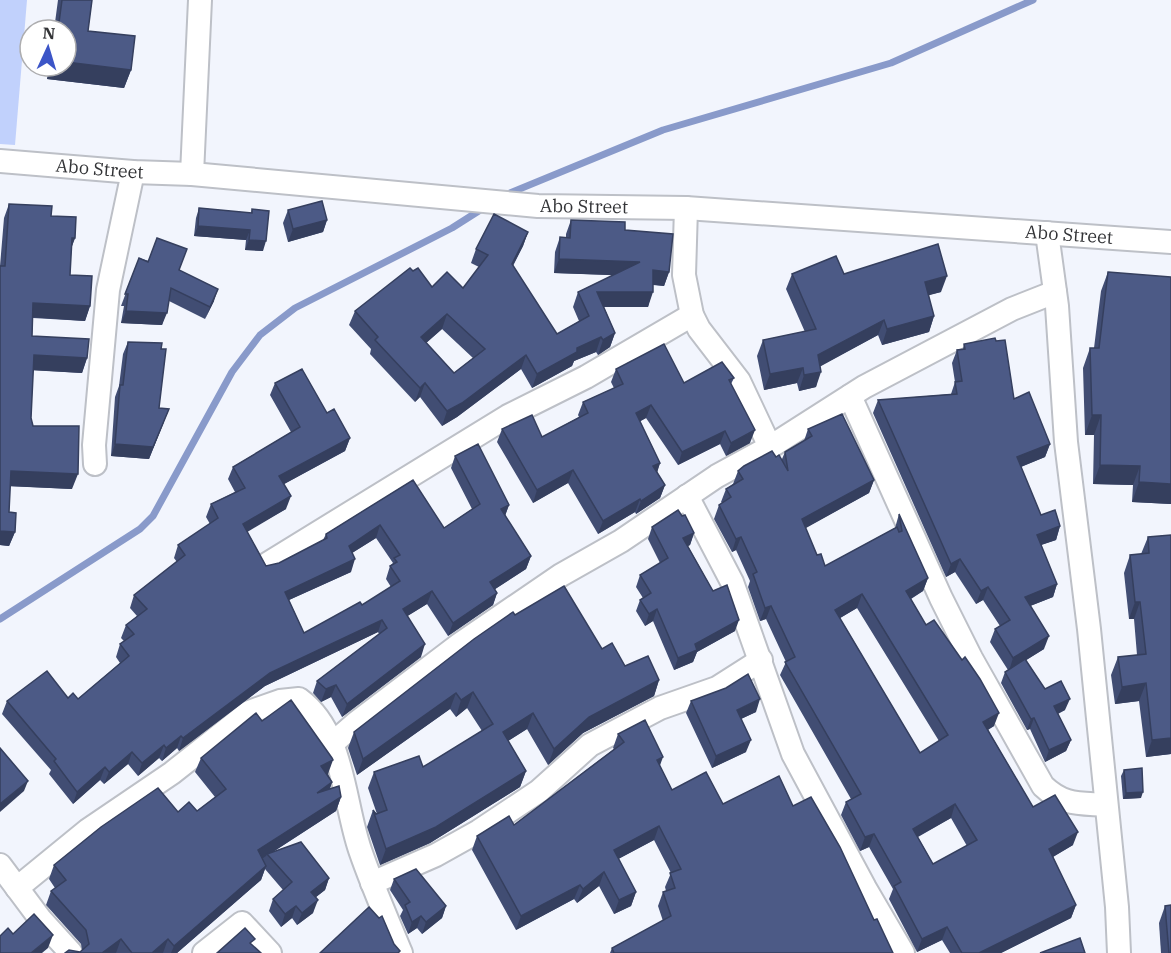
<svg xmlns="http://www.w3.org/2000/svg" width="1171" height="953" font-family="'IBM Plex Serif',serif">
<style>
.green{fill:#c1d1fc}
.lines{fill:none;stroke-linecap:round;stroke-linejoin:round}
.stream{stroke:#899aca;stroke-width:7}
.street-casing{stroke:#bdc0c7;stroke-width:26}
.street{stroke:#fff;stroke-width:22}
.wall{fill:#414d73;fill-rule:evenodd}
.shaded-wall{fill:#353f5e}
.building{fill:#4c5a86;stroke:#353f5e;stroke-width:1.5;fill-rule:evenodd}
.labels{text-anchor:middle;stroke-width:6;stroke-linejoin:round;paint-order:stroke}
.street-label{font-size:18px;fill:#323336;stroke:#fff}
</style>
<rect width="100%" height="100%" fill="#f2f5fd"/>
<path class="green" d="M0 0H27L15 145 0 144Z"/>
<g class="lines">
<g class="stream">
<path d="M505 195 663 130 891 63 1033 0"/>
<path d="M0 619 140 529 153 516 232 372 260 335 295 308 452 228 485 207"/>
</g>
<g class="street-casing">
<g id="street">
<path id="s1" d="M0 161 133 172 192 174 538 206 686 208 1171 242"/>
<path d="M192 174 200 0"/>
<path d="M686 208 684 275 692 315 699 329 739 381 770 447"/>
<path d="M1047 233 1057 306 1066 442 1089 629 1117 907 1119 953"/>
<path d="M850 396 941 598 971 658 1043 786C1064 806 1079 803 1106 805"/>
<path d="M95 464 94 445 108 290 133 172"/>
<path d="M687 496 732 582 793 754 865 888 903 953"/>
<path d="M267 564 508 416 586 377 692 315"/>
<path d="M333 743 356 723 460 644 561 575 621 541 717 476 770 447 864 387 1012 309 1055 292"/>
<path d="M0 865 41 920 71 953"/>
<path d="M372 883 436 855 479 831 539 791 590 745 660 708 717 688 761 660"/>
<path d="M17 888 88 830 172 773 249 712 280 701 299 699C344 732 343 800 360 850 372 885 387 919 401 953"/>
<path d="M204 953 242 923 270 953"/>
</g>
</g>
<use href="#street" class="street"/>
</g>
<g class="wall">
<path d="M58 0H92L88 31 131 70 124 88 47 79 49 66H66V30H54Z"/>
<path d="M9 204 51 216 75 238 71 248 70 275 90 306 85 321 33 318 32 336 87 358 82 373 33 370 31 418 33 426 72 489 10 486 9 512 15 532 9 546 0 545V266L4 218Z"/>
<path d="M199 208 251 213 252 209 263 251 245 250 246 240 194 236 196 218Z"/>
<path d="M288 210 327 220 323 232 288 242 283 223Z"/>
<path d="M571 220 625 230 669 272 664 286 653 285 648 307H604L615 333 610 347 598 355 596 352 574 361 572 366 532 388 521 369 457 417 442 426 420 397 415 402 370 354 371 349 349 325 355 311 413 271 432 287 463 288 479 267 471 263 476 249 528 232 523 246 513 266 557 334 579 321 573 307 578 292 613 275 554 273 555 252 560 237 566 238V234ZM442 329 473 358 454 373 426 343Z"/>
<path d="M139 258 179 270 214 301 205 319 169 301 162 325 121 323 124 306H121Z"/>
<path d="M1108 272 1171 504 1132 502 1133 485 1093 484 1094 435H1085L1083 368 1090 348H1094L1101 291Z"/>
<path d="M792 274H844L941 292 928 295 934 316 929 332 882 345 878 335 820 366 816 387 799 391 797 383 764 390 757 356 763 340 805 332 786 289Z"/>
<path d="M128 342 161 349 159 408 164 422 149 459 111 456 115 397 119 386 123 354Z"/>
<path d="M964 344 1014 399 1050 444 1045 457 1021 467 1041 515 1060 526 1056 540 1041 545 1057 584 1053 597 1030 606 1044 649 1026 660 1045 689 1065 710 1058 714 1071 740 1066 751 1045 762 1030 729 1027 730 1001 683 1005 672 1008 670 990 642 995 629 1000 626 983 600 976 604 955 572 946 577 873 413 878 400 951 394 955 382 952 363 957 350 963 349Z"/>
<path d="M616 369 684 383 734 378 731 384 750 443 726 456 720 444 678 465 646 418 640 421 660 463 657 472 665 485 660 498 636 514 635 512 598 534 568 483 533 503 497 442 502 429 542 437 579 417 578 415 583 402 614 388 611 382Z"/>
<path d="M275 383 327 413 350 438 345 451 284 484 286 509 247 531 266 566 279 563 323 540 326 534 413 480 444 528 472 509 451 468 455 456 509 505 505 516 531 556 526 569 495 589 497 593 493 605 448 636 427 604 407 616 421 657 342 717 331 697 321 702 313 693 317 681 379 634 378 632 265 686 179 751 177 748 162 761 159 758 138 776 128 764 104 784 100 780 73 804 49 774 51 770 2 714 7 701 68 698 78 699 120 663 116 657 120 644 124 641 121 638 126 625 137 616 130 608 134 595 177 562 174 558 178 545 210 524 206 517 211 504 235 492 228 479 233 467 291 432 270 395ZM376 538 393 563 390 566 386 579 391 587 362 605 304 633 289 600 351 572 352 553Z"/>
<path d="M808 429 874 480 869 493 805 528 817 555 825 566 895 528 899 514 928 578 923 591 911 599 926 625 994 726 988 730 1033 807 1073 845 1053 857 1076 905 1071 918 1001 953H950L942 940 917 952 889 899 893 889 869 847 860 851 841 815 846 802 851 799 780 675 786 662 766 619 760 621 748 587 750 581 736 550 732 552 714 519 719 505 722 503 721 502 726 489 733 484 738 471 776 457 782 459 785 452 804 441ZM857 608 939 741 920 753 840 618ZM951 818 967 846 933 864 918 837Z"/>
<path d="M652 527 694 533 690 545 688 546 735 631 697 652 693 662 674 670 653 621 645 626 636 611 640 600 643 598 636 587 640 575 660 563 648 539Z"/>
<path d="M1171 535V754L1146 757 1139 701 1115 704 1111 675 1118 657 1137 655 1134 619H1129L1124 573 1130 555 1141 554 1148 537Z"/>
<path d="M515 615 602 649 625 666 659 680 654 696 583 733 548 765 527 729 508 741 526 771 520 787 430 843 380 865 367 827 373 810 377 814 368 788 374 772 423 767 482 731 467 708 456 717 450 709 357 775 348 748 354 732Z"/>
<path d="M691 701 756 712 741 719 746 752 712 768 686 713Z"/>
<path d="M262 721 328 774 332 782 330 789 341 797 336 811 273 852 329 878 325 890 316 897 313 913 297 925 292 918 281 927 269 911 273 899 283 890 265 869 261 880 177 953H65L80 952 82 950 81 944 46 905 51 891 55 888 49 879 54 865 178 812 197 811 215 797 195 772 201 758Z"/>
<path d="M618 734 660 766 672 790 723 804 793 806 874 920 893 953H610L612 948 663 921 658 906 663 892 666 891 665 887 671 873 654 840 618 859 636 892 631 906 614 914 599 886 577 903 574 899 516 930 472 850 477 836 514 825 614 749 613 748Z"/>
<path d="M1124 770 1141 798 1123 799 1121 776Z"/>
<path d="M394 879 446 906 442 918 422 934 417 928 408 934 400 916 403 910 390 890Z"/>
<path d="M1165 906 1171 953H1161L1159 923Z"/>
</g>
<g class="shaded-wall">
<path d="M66 62 131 70 124 88 47 79 52 66H66Z"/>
<path d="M327 220 323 232 288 242 293 229Z"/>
<path d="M198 226 250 230 246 240 194 236Z"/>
<path d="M528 232 523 246 506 278 512 264Z"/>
<path d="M72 238H75L70 252Z"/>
<path d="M249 240 266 241 263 251 245 250Z"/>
<path d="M559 259 640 262 635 276 554 273Z"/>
<path d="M653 270 669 272 664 286 648 284Z"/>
<path d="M947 276 941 292 919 298 925 282Z"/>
<path d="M218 289 214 301 205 319 210 307Z"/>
<path d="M597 292H653L648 307H592Z"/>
<path d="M33 303 90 306 85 321 28 317Z"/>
<path d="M126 311 167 313 162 325 121 323Z"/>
<path d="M447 314 442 329 416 352 421 337Z"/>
<path d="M934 316 929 332 882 345 887 329Z"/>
<path d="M884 320 878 335 812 371 818 355Z"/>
<path d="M615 333 610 347 598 355 603 340Z"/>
<path d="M601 337 596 352 574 361 572 366 532 388 537 374 577 348Z"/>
<path d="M34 355 87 358 82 373 28 370Z"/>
<path d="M526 355 521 369 457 417 442 426 447 411Z"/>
<path d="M803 368 797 383 764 390 770 374Z"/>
<path d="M821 372 816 387 799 391 804 375Z"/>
<path d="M425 383 420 397 415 402 420 388Z"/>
<path d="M651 405 646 418 632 426 636 413Z"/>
<path d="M169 409 149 459 111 456 115 444Z"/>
<path d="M1092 415H1101L1094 435H1085Z"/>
<path d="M755 430 750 443 726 456 731 443Z"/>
<path d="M725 431 720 444 678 465 682 452Z"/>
<path d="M350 438 345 451 275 489 279 476Z"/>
<path d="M1050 444 1045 457 1013 470 1017 457Z"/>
<path d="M660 463 656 476 653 466Z"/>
<path d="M1100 465 1140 466 1133 485 1093 484Z"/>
<path d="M573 470 568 483 533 503 537 490Z"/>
<path d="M11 471 78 474 72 489 5 486Z"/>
<path d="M874 480 869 493 797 533 802 519Z"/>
<path d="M1139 482 1171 484V504L1132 502Z"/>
<path d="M665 485 660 498 636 514 641 501Z"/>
<path d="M291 496 286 509 239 537 243 524Z"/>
<path d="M640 499 635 512 598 534 603 521Z"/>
<path d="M509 505 504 518 501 509Z"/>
<path d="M380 525 376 538 344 558 349 546Z"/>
<path d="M1060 526 1056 540 1032 548 1037 535Z"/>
<path d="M0 531 15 532 9 546 0 545Z"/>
<path d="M694 533 690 545 679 550 683 538Z"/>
<path d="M741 537 736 550 732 552 736 539Z"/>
<path d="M531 556 526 569 486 595 490 582Z"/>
<path d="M355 559 351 572 280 604 285 592Z"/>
<path d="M960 559 955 572 946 577 951 564Z"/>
<path d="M928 578 923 591 902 604 906 591Z"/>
<path d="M1057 584 1053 597 1020 610 1025 597Z"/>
<path d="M988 587 983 600 976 604 981 591Z"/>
<path d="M432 591 427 604 398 622 403 609Z"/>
<path d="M497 593 493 605 448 636 453 623Z"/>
<path d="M862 594 857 608 830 624 835 610Z"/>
<path d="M1135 602H1140L1134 619H1129Z"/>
<path d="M771 606 766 619 760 621 765 608Z"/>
<path d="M657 609 653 621 645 626 649 614Z"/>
<path d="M382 620 378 632 265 686 179 751 183 738 270 673Z"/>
<path d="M739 620 735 631 697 652 693 662 674 670 678 658 695 644Z"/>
<path d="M1049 636 1044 649 1009 671 1013 658Z"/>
<path d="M425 644 421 657 342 717 347 704Z"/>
<path d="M659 680 654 696 583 733 548 765 554 749 589 717Z"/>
<path d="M1146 683 1139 701 1115 704 1122 687Z"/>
<path d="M336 685 331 697 321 702 326 689Z"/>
<path d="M473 692 467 708 456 717 461 700Z"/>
<path d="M456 693 450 709 357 775 363 759Z"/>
<path d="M760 699 756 712 732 723 737 710Z"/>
<path d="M1070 699 1065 710 1050 717 1054 706Z"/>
<path d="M533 713 527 729 497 748 503 732Z"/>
<path d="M999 713 994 726 978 735 983 722Z"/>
<path d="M1034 718 1030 729 1027 730 1031 719Z"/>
<path d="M181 736 177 748 162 761 166 748Z"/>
<path d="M1171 738V754L1146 757 1152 740Z"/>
<path d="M751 740 746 752 712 768 716 756Z"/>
<path d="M1071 740 1066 751 1045 762 1049 750Z"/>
<path d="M164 745 159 758 138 776 142 763Z"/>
<path d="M132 752 128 764 104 784 109 772Z"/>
<path d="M663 757 658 771 657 760Z"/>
<path d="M333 760 328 774 316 780 321 766Z"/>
<path d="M105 767 100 780 73 804 77 792Z"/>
<path d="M526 771 520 787 430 843 380 865 386 849Z"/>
<path d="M28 781 24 791 0 812V804Z"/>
<path d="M332 782 327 796 317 793Z"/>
<path d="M1143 792 1141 798 1123 799 1126 793Z"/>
<path d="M341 797 336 811 268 855 267 854 266 856 253 865 258 850Z"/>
<path d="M955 804 951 818 908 842 913 829Z"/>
<path d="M659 826 654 840 609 864 614 850Z"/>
<path d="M1078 832 1073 845 1044 862 1049 849Z"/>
<path d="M874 834 869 847 860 851 865 837Z"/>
<path d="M266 866 261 880 177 953H171L174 946Z"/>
<path d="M604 872 599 886 577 903 583 889Z"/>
<path d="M329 878 325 890 307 904 311 892Z"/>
<path d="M580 885 574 899 516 930 521 916Z"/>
<path d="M636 892 631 906 614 914 619 900Z"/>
<path d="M318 900 313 913 297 925 302 913Z"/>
<path d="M1076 905 1071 918 1001 953H979Z"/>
<path d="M296 906 292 918 281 927 285 914Z"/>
<path d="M446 906 442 918 422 934 426 922Z"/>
<path d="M421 916 417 928 408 934 412 922Z"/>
<path d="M947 927 942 940 917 952 922 939Z"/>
<path d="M53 935 48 948 42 953H31Z"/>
<path d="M121 939 116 953H102Z"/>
<path d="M168 939 163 953H152Z"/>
</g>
<g class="building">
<path d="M62 0H92L88 31 135 36 131 70 66 62V30H58Z"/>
<path d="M322 201 327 220 293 229 288 210Z"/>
<path d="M9 204 52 206 51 216 76 217 75 238H72L70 275 92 276 90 306 33 303 32 336 89 339 87 358 34 355 31 418 33 426H79L78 474 11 471 9 512 16 513 15 532 0 531V266H5Z"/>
<path d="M199 208 252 213V209L269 211 266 241 249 240 250 230 198 226Z"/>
<path d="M494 214 528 232 512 264 557 334 589 316 578 292 640 262 559 259 560 237 570 238 571 220 625 222V230L673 234 669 272 653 270V292H597L615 333 603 340 601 337 577 348V352L537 374 526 355 462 403 447 411 425 383 420 388 375 340 378 337 355 311 410 268 413 271 418 268 432 287 447 272 463 288 488 255 476 249ZM447 314 485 349 454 373 421 337Z"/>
<path d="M157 238 187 249 179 270 218 289 210 307 171 288 167 313 126 311 128 294H125L139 258 148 262Z"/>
<path d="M938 244 947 276 925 282 934 316 887 329 884 320 818 355 821 372 804 375 803 368 770 374 763 340 816 329 792 274 836 256 844 274Z"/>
<path d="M1108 272 1171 277V484L1139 482 1140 466 1100 465 1101 415H1092L1090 348H1099Z"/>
<path d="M995 338 996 341 1005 340 1014 399 1029 392 1050 444 1017 457 1041 515 1055 510 1060 526 1037 535 1057 584 1025 597 1049 636 1013 658 995 629 1010 620 988 587 981 591 960 559 951 564 878 400 957 394 955 382 962 381 957 350 965 349 964 344Z"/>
<path d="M128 342 162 343 161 349H166L159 408 169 409 153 447 115 444 120 385H123Z"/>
<path d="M664 344 684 383 722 362 734 378 729 380 755 430 731 443 725 431 682 452 651 405 636 413 660 463 653 466 665 485 641 501 640 499 603 521 573 470 537 490 502 429 532 415 542 437 588 413 583 402 623 384 616 369Z"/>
<path d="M302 369 327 413 334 409 350 438 279 476 291 496 243 524 266 566 279 563 327 538 326 534 413 480 444 528 480 504 455 456 478 444 509 505 501 509 531 556 490 582 497 593 453 623 432 591 403 609 425 644 347 704 336 685 326 689 317 681 387 628 382 620 270 673 183 738 181 736 166 748 164 745 142 763 132 752 109 772 105 767 77 792 54 761 56 759 7 701 47 671 68 698 73 693 78 699 129 656 120 644 134 634 126 625 147 609 134 595 185 555 178 545 218 518 211 504 245 488 233 467 300 427 275 383ZM380 525 400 555 394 558 397 562 390 566 400 581 362 605 360 602 304 633 285 592 355 559 349 546Z"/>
<path d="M842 414 874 480 802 519 817 555 821 554 825 566 897 527 899 532 902 531 899 514 928 578 906 591 926 625 934 620 962 660 965 657 980 679 999 713 983 722 1033 807 1055 795 1078 832 1049 849 1076 905 979 953H962L947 927 922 939 894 886 901 882 874 834 865 837 846 802 861 794 785 662 795 657 771 606 765 608 753 574 757 572 741 537 736 539 719 505 731 497 726 489 743 479 738 471 744 466 772 451 776 457 779 455 788 471 785 452 812 436 808 429ZM862 594 948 735 920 753 835 610ZM955 804 977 840 933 864 913 829Z"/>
<path d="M678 510 682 516 685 515 694 533 683 538 713 591 727 585 739 620 695 644 697 650 678 658 657 609 649 614 640 600 651 593 640 575 668 558 652 527Z"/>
<path d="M1171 535V738L1152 740 1146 683 1122 687 1118 657 1146 654 1140 602H1135L1130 555 1149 553 1148 537Z"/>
<path d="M564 586 602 649 612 643 625 666 648 656 659 680 589 717 554 749 533 713 503 732 526 771 436 827 386 849 373 810 376 814 387 810 374 772 419 756 423 767 493 724 473 692 461 700 456 693 363 759 354 732 474 639 513 612 515 615Z"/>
<path d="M1025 659 1045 689 1061 681 1070 699 1054 706 1071 740 1049 750 1034 718 1031 719 1005 672Z"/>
<path d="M748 674 760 699 737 710 751 740 716 756 691 701 726 688Z"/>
<path d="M291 700 332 758 333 760 321 766 332 782 317 793 339 786 341 797 258 850 266 866 174 946 168 939 152 953H132L121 939 102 953H65L69 950 80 952 89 944 86 930 51 891 66 880 54 865 101 827 158 788 178 812 189 802 197 811 226 789 201 758 256 713 262 721Z"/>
<path d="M645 720 663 757 657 760 672 790 706 772 723 804 779 776 793 806 811 797 840 847 874 920 877 919 893 953H614L612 948 671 916 663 892 675 888 670 873 681 869 659 826 614 850 636 892 619 900 604 872 583 889 580 885 521 916 477 836 509 816 514 825 624 742 618 734Z"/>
<path d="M0 748 28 781 0 804Z"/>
<path d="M1142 768 1143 792 1126 793 1124 770Z"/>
<path d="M301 842 329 878 311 892 318 900 302 913 296 906 285 914 273 899 292 882 267 854Z"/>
<path d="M416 869 446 906 426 922 421 916 412 922 405 905 410 902 394 879Z"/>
<path d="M1171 905V953H1169L1165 906Z"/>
<path d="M369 907 379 918 382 916 394 944 400 951 398 953H320Z"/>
<path d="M34 914 53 935 31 953H0V936L8 928 13 934Z"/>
<path d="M245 928 255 939 250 943 261 953H217Z"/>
<path d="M1080 938 1085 953H1040Z"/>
</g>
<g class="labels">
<g class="street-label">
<text dy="6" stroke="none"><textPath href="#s1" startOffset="100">Abo Street</textPath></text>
<text dy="6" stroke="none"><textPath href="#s1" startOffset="586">Abo Street</textPath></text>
<text dy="6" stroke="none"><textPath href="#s1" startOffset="1072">Abo Street</textPath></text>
</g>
</g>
<g transform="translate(48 48) rotate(4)"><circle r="28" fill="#ffffff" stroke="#adadaf" stroke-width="1.5"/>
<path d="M0-4.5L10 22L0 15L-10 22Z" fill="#3c55c7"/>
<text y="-9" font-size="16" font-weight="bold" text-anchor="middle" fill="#323336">N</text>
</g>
</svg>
